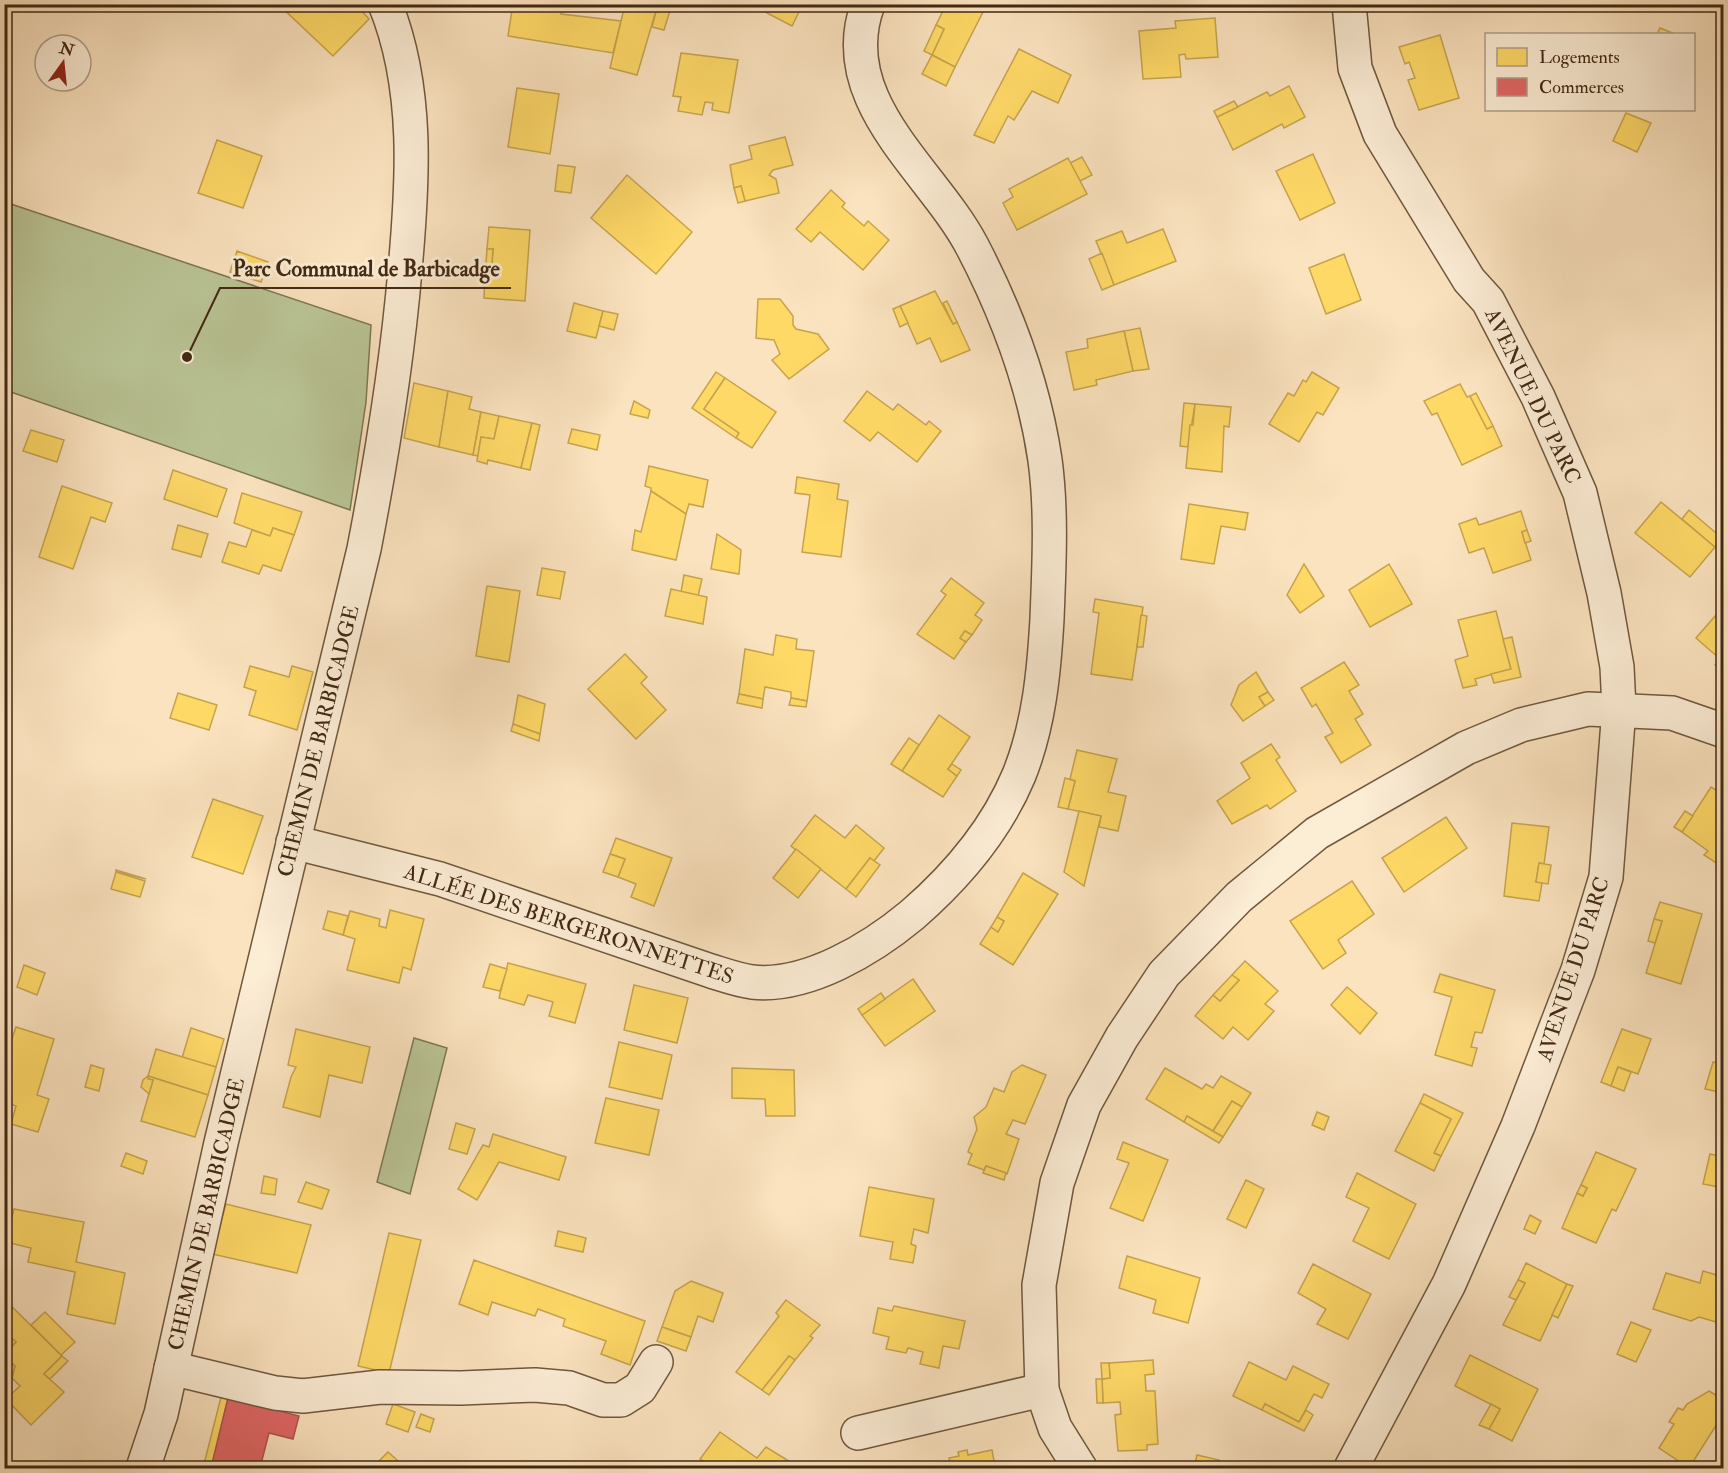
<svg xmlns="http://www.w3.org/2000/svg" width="1728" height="1473" font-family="'IM FELL Double Pica',serif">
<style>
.green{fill:#bac596;stroke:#7e7754;stroke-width:1.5}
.homes{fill:#ffd966;stroke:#c6a44d;stroke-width:1.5}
.shops{fill:#e06666;stroke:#b0544d;stroke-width:1.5}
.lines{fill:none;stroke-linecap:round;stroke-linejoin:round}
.minor-casing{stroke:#70583d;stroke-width:36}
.minor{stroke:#fcedd5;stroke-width:33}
.labels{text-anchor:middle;stroke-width:6;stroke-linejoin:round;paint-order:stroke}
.street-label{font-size:21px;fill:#412912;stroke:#fcedd5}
.leader{fill:none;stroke:#412912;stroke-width:2}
.callout-dot{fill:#412912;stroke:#fcedd5;stroke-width:2}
.callout-label{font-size:22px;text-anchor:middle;font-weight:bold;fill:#412912;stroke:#fcedd5;stroke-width:6;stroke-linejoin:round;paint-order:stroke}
</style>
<rect width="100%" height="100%" fill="#fbe3bf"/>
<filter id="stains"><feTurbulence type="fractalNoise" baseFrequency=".00333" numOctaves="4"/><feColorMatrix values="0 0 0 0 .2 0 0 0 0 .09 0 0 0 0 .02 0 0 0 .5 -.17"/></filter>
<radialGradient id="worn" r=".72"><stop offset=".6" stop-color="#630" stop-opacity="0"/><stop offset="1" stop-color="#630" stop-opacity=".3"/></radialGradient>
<g class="green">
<path d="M5 202 371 325 366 402 350 510 5 390Z"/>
<path d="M414 1038 447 1048 410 1194 377 1182Z"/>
</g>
<g class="homes">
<path d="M278 4H355L369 19 333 56Z"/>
<path d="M513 4H562L561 14 621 21 613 53 508 36Z"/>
<path d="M625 4H658L637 75 610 68Z"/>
<path d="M658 4H672L664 30 652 27Z"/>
<path d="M751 4H766L768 6 765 12Z"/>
<path d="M766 4H803L792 26 765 12 768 6Z"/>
<path d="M954 4H978L985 8 955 67 932 55 944 29 936 25 946 5 952 7Z"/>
<path d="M1215 18 1218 57 1186 59 1185 54 1179 55 1181 77 1143 79 1139 31 1176 28 1175 21Z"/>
<path d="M936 25 944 29 932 55 924 51Z"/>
<path d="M1660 28 1675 34H1657Z"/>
<path d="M1440 35 1459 98 1419 110 1408 80 1415 78 1409 62 1405 64 1399 47Z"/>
<path d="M1019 49 1071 75 1058 103 1032 91 1014 120 1008 116 994 143 974 135Z"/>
<path d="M681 53 738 60 729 113 712 110 713 103 705 102 702 115 678 111 681 97 673 96Z"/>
<path d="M932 55 955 67 946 86 922 74Z"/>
<path d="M1289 86 1305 117 1284 128 1282 124 1233 150 1217 117 1267 92 1270 96Z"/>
<path d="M517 88 559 94 550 154 508 147Z"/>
<path d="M1234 101 1238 107 1217 117 1214 111Z"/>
<path d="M1626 113 1651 123 1637 152 1613 141Z"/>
<path d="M785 137 793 165 773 170 769 175 776 179 779 193 745 201 741 186 734 188 730 165 752 159 749 146Z"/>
<path d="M217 140 262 156 243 208 198 193Z"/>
<path d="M1313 154 1335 203 1300 220 1276 171Z"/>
<path d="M1082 157 1092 175 1080 181 1070 163Z"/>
<path d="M1068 158 1087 194 1017 230 1003 203 1013 197 1009 189Z"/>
<path d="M558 165 575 167 571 193 555 191Z"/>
<path d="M627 175 692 232 656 274 591 218Z"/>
<path d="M741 186 745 201 738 203 734 188Z"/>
<path d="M831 190 845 203 842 207 864 226 868 221 889 240 863 270 820 232 811 242 796 229Z"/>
<path d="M489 227 530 230 525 301 484 298 485 276 491 277 493 249H487Z"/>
<path d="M1163 229 1176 261 1114 285 1096 241 1122 231 1127 243Z"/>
<path d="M487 249H493L491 277 485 276Z"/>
<path d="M237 251 268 262 261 282 230 272Z"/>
<path d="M1102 253 1114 285 1102 290 1089 259Z"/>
<path d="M1344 254 1361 300 1326 314 1309 268Z"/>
<path d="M935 291 953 324 957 322 970 350 941 362 930 338 917 344 900 306Z"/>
<path d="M758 299H780L793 316V325L796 329 818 334 829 349 789 379 772 360 780 354 774 340 756 338Z"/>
<path d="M947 301 957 322 953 324 943 303Z"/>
<path d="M574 303 603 311 596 338 567 331Z"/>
<path d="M900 306 908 323 900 327 893 309Z"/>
<path d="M603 311 618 314 614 330 599 326Z"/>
<path d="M1140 328 1149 369 1133 371 1124 331Z"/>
<path d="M1124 331 1133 371 1096 380 1097 385 1074 390 1066 352 1088 348 1087 339Z"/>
<path d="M716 372 725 378 704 409 739 433 736 438 692 408Z"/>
<path d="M1312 372 1339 388 1323 415 1317 412 1299 442 1269 424 1288 393 1294 396 1303 380 1306 382Z"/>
<path d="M725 378 776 412 752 448 736 438 739 433 704 409Z"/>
<path d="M414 383 448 391 439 447 404 438Z"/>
<path d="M1460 384 1467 397 1470 396 1487 429 1493 426 1502 446 1462 465 1437 413 1432 415 1424 401Z"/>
<path d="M448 391 472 397 469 409 481 412 473 455 439 447Z"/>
<path d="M867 391 893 410 898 404 926 425 929 421 941 431 917 462 878 432 870 441 844 421Z"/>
<path d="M1476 393 1493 426 1487 429 1470 396Z"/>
<path d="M634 401 650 410 648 418 630 414Z"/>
<path d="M1184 403 1195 404 1188 447 1180 446Z"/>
<path d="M1195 404 1231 407 1229 427 1224 426 1222 472 1186 468 1190 425H1193Z"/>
<path d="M481 412 499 416 494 439 481 437 478 456 473 455Z"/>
<path d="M499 416 532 423 521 468 488 460 487 464 477 461 481 437 494 439Z"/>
<path d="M532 423 540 425 530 470 521 468Z"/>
<path d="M572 429 600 435 597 450 568 443Z"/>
<path d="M31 430 64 440 57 462 23 451Z"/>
<path d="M4 446 11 448 7 461 4 460Z"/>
<path d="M649 466 708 480 703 507 689 504 686 514 651 491V488L645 486Z"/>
<path d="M173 470 227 489 217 517 164 499Z"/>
<path d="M797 477 839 484 837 499 848 501 841 557 802 552 810 495 795 493Z"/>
<path d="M62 486 112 503 105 522 91 517 73 569 39 557Z"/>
<path d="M651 491 686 514 676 560 632 550 635 530 641 532Z"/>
<path d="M242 493 302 512 294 535 273 528 270 536 234 523Z"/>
<path d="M1661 502 1715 547 1690 577 1635 533Z"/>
<path d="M1189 504 1248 513 1245 530 1221 526 1214 564 1181 559Z"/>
<path d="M1689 510 1722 538 1715 547 1682 519Z"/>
<path d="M1521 511 1527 530 1522 532 1531 560 1493 573 1484 548 1469 553 1459 524 1476 518 1479 525Z"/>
<path d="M178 525 208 534 201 557 172 549Z"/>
<path d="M273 528 294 535 281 571 263 565 259 574 222 562 229 542 246 547 252 530 270 536Z"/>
<path d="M1527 530 1531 541 1525 543 1522 532Z"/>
<path d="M717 534 741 550 739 574 711 569Z"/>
<path d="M1304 564 1324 596 1300 613 1287 595Z"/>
<path d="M1389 564 1412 604 1370 627 1349 590Z"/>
<path d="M542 568 565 572 560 599 537 595Z"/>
<path d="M684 575 702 579 698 596 681 592Z"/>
<path d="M951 578 984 603 975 615 982 620 972 635 965 631 960 638 966 642 954 659 917 634 946 595 941 591Z"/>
<path d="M487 586 520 591 509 662 476 656Z"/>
<path d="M671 589 707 597 703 624 665 616Z"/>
<path d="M1095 599 1143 607 1132 680 1091 674 1099 613 1093 612Z"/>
<path d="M1496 611 1511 669 1475 679 1477 685 1463 688 1455 660 1468 656 1458 620Z"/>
<path d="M1141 615 1147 616 1143 647H1137Z"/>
<path d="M1716 615 1724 621V672L1715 665 1720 659 1696 638Z"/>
<path d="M965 631 972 635 966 642 960 638Z"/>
<path d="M776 635 797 639 796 649 814 651 807 701 791 698V692L765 687 763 699 739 694 745 649 773 655Z"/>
<path d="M1512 637 1521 677 1494 683 1491 674 1511 669 1503 639Z"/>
<path d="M625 654 647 677 641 683 666 710 636 739 588 689Z"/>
<path d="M1344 662 1359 685 1349 691 1363 714 1355 719 1371 745 1341 763 1325 737 1333 733 1316 704 1312 707 1301 688Z"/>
<path d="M250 666 289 677 292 666 313 672 297 730 249 715 256 691 244 687Z"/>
<path d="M1256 672 1268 692 1259 697 1265 706 1243 721 1231 705 1239 685Z"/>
<path d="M1268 692 1274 700 1265 706 1259 697Z"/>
<path d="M178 693 217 705 209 730 170 718Z"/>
<path d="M739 694 763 699 762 708 737 703Z"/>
<path d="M518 695 545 704 540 734 513 724Z"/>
<path d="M791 698 807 701 806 707 789 705Z"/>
<path d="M939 715 970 737 948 769 957 776 943 797 902 771Z"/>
<path d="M513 724 540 734 539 741 511 731Z"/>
<path d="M909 738 919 745 902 771 891 764Z"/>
<path d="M1271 744 1280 757 1276 760 1296 791 1270 809 1267 805 1232 824 1217 801 1250 778 1241 763Z"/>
<path d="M1077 750 1117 759 1108 792 1126 796 1118 831 1099 827 1101 816 1068 809 1075 781 1070 779Z"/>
<path d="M952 764 961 770 957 776 948 769Z"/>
<path d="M1065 778 1075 781 1068 809 1058 807Z"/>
<path d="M1711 787 1724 795V868L1704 855 1708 851 1682 832Z"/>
<path d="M213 799 263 816 243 874 192 857Z"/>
<path d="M1079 811 1101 816 1084 886 1064 872Z"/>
<path d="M1685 811 1693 816 1682 832 1674 827Z"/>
<path d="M815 815 845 838 856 825 884 848 874 861 870 858 846 889 791 846Z"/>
<path d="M1446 817 1467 848 1404 892 1382 858Z"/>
<path d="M1512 823 1549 827 1544 864 1539 863 1536 882 1542 883 1539 901 1504 896Z"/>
<path d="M616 838 672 858 654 906 631 897 636 884 618 877 625 859 610 854Z"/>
<path d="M796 849 821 869 798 898 773 878Z"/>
<path d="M610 854 625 859 618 877 603 872Z"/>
<path d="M870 858 880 865 856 897 846 889Z"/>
<path d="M1539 863 1551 865 1548 884 1536 882Z"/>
<path d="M116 870 146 879 116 872Z"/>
<path d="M116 872 145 881 140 897 111 889Z"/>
<path d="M1023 873 1058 894 1013 965 980 944 991 927 998 932 1004 921 997 917Z"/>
<path d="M1352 881 1374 914 1338 940 1346 953 1323 969 1290 921Z"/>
<path d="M1660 902 1702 914 1681 984 1646 973 1662 921 1654 919Z"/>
<path d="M390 910 424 919 411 970 403 967 399 983 347 970 355 939 343 935 350 911 380 919 379 926 386 928Z"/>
<path d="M328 911 348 916 343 935 323 929Z"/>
<path d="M997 917 1004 921 998 932 991 927Z"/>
<path d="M1654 919 1662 921 1655 943 1648 941Z"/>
<path d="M1245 961 1278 991 1265 1004 1274 1011 1248 1040 1233 1027 1223 1039 1195 1016 1213 995 1220 1001 1239 980 1232 975Z"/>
<path d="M508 963 586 984 575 1023 549 1016 553 1002 528 995 524 1005 499 998Z"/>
<path d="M490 964 507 969 500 991 483 987Z"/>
<path d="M24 965 45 973 37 995 17 987Z"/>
<path d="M1440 974 1495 990 1482 1033 1475 1032 1471 1047 1477 1048 1472 1066 1435 1055 1452 997 1434 992Z"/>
<path d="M1232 975 1239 980 1220 1001 1213 995Z"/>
<path d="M913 979 935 1011 885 1046 862 1015Z"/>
<path d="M634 985 688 998 677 1043 624 1030Z"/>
<path d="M1347 987 1377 1013 1360 1034 1331 1005Z"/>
<path d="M881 993 885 999 862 1015 858 1009Z"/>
<path d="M16 1027 54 1039 37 1095 49 1099 38 1132 11 1124 16 1106 4 1102V1062Z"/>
<path d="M191 1028 224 1039 216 1067 182 1058Z"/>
<path d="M296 1029 370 1047 362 1083 329 1075 320 1117 283 1107 291 1077 296 1067 288 1065Z"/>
<path d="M1622 1029 1651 1039 1638 1074 1618 1067 1611 1086 1601 1082Z"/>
<path d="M619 1042 672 1055 662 1099 609 1087Z"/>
<path d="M156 1049 216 1067 208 1095 148 1076Z"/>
<path d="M1713 1062 1724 1064V1093L1705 1089Z"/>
<path d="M91 1065 104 1069 99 1091 85 1087Z"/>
<path d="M1022 1065 1046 1075 1025 1124 1013 1120 1006 1134 1019 1139 1007 1174 986 1166 984 1170 968 1164 972 1154 968 1152 977 1129 974 1117 986 1107 994 1088 1004 1092 1012 1072Z"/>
<path d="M1618 1067 1631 1072 1624 1091 1611 1086Z"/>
<path d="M732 1068 794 1070 795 1116H766L765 1099 732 1098Z"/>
<path d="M1165 1068 1202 1089 1206 1084 1213 1088 1221 1076 1251 1093 1242 1107 1232 1101 1213 1131 1187 1116 1184 1122 1146 1099Z"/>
<path d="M148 1076 208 1095 195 1137 141 1121 153 1080 148 1079Z"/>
<path d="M148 1076V1079L153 1080 149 1094 141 1087 143 1080Z"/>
<path d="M1424 1094 1463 1113 1441 1156 1434 1153 1451 1119 1420 1103Z"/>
<path d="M606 1098 659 1110 649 1155 595 1143Z"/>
<path d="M1232 1101 1242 1107 1223 1137 1213 1131Z"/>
<path d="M1420 1103 1451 1119 1434 1153 1441 1156 1434 1171 1395 1151Z"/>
<path d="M1317 1112 1329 1117 1324 1130 1312 1125Z"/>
<path d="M1187 1116 1223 1137 1219 1143 1184 1122Z"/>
<path d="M456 1123 475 1129 467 1154 449 1149Z"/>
<path d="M493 1134 566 1157 559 1180 499 1162 477 1200 458 1189 483 1145 489 1147Z"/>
<path d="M1123 1142 1168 1160 1143 1221 1110 1208 1129 1163 1117 1159Z"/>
<path d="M1596 1152 1636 1169 1616 1211 1612 1209 1596 1243 1562 1228 1577 1193 1583 1196 1587 1188 1581 1185Z"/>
<path d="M126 1153 147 1161 143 1174 121 1166Z"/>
<path d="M1710 1154 1724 1157V1188L1703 1184Z"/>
<path d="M986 1166 1006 1173 1004 1180 983 1173Z"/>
<path d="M1357 1173 1416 1204 1389 1259 1353 1241 1369 1208 1346 1197Z"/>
<path d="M264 1176 277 1179 275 1195 261 1193Z"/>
<path d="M1246 1180 1264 1189 1246 1228 1227 1219Z"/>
<path d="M306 1182 329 1190 322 1209 298 1202Z"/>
<path d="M1581 1185 1587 1188 1583 1196 1577 1193Z"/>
<path d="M869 1187 934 1199 928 1233 914 1229 911 1244 916 1246 913 1263 890 1259 893 1242 860 1236Z"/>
<path d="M226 1204 311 1225 297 1273 212 1254Z"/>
<path d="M14 1209 84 1222 76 1262 125 1273 115 1324 67 1314 75 1272 28 1262 31 1248 6 1242Z"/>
<path d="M1530 1215 1541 1221 1535 1234 1524 1229Z"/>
<path d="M558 1231 586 1238 583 1252 555 1246Z"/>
<path d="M389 1233 421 1240 389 1373 358 1366Z"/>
<path d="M1127 1256 1200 1278 1188 1323 1153 1313 1156 1300 1119 1288Z"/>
<path d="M474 1260 645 1321 630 1365 601 1354 606 1341 563 1326 565 1319 538 1309 535 1316 492 1302 488 1315 459 1304Z"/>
<path d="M1526 1263 1567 1284 1540 1341 1503 1325 1525 1283 1518 1280Z"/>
<path d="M1313 1264 1371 1294 1348 1339 1317 1324 1326 1309 1298 1293Z"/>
<path d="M1703 1271 1724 1277 1723 1324 1699 1317 1691 1321 1653 1309 1666 1273 1700 1283Z"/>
<path d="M1518 1280 1525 1283 1516 1300 1509 1297Z"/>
<path d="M691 1281 723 1293 713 1322 698 1316 691 1337 662 1327 675 1291Z"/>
<path d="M1567 1284 1573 1286 1558 1318 1552 1315Z"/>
<path d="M4 1299 62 1356 44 1374 64 1392 31 1425 6 1399 20 1386 12 1378 15 1366 4 1356 16 1342 4 1331Z"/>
<path d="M786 1300 820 1325 810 1336 813 1338 795 1360 789 1356 762 1390 736 1372 779 1316 776 1313Z"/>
<path d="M894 1306 965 1321 959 1349 943 1346 939 1368 920 1364 923 1352 908 1348 906 1353 886 1349 889 1337 873 1333 878 1308 892 1311Z"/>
<path d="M45 1312 75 1342 61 1355 31 1325Z"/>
<path d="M1631 1322 1651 1330 1636 1362 1617 1354Z"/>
<path d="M662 1327 691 1337 686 1351 657 1341Z"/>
<path d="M4 1331 16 1342 10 1347 4 1341Z"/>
<path d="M1470 1355 1538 1389 1512 1441 1489 1429 1500 1409 1455 1386Z"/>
<path d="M4 1356 15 1366 12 1378 4 1371Z"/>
<path d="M62 1356 68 1361 50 1379 44 1374Z"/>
<path d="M789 1356 795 1360 769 1395 762 1390Z"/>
<path d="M1153 1360 1154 1374 1145 1375 1146 1391H1155L1158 1444 1147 1445V1450L1118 1451 1115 1415 1121 1414 1120 1402 1103 1403 1102 1379 1110 1378 1109 1363Z"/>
<path d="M1249 1362 1286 1380 1293 1366 1329 1384 1322 1398 1314 1394 1299 1422 1265 1404 1262 1410 1233 1396Z"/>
<path d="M1101 1363H1109L1110 1378 1102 1379Z"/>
<path d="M1096 1379H1102L1103 1403H1097Z"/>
<path d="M1709 1391 1724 1400V1413L1689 1468 1659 1448 1674 1424 1669 1422 1678 1408 1683 1410 1687 1404Z"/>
<path d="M221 1397 228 1398 211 1468H203Z"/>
<path d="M393 1404 415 1412 408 1432 386 1424Z"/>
<path d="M1265 1404 1299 1422 1306 1410 1313 1415 1304 1431 1262 1410Z"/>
<path d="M1491 1404 1500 1409 1489 1429 1479 1425Z"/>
<path d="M421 1414 434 1419 430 1432 416 1427Z"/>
<path d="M720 1432 757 1458 766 1447 792 1463 788 1468H714L700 1459Z"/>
<path d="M967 1450 968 1455 992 1450 994 1461 1012 1468H951L949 1458 959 1456 958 1452Z"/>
<path d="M388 1452 406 1468H376L374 1466Z"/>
<path d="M1197 1455 1219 1460 1216 1468H1194Z"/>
</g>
<path class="shops" d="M228 1398 299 1416 293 1439 269 1433 260 1468H211Z"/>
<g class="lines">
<g class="minor-casing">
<g id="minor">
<path d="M1349 4 1355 68 1380 134 1469 280 1488 301 1538 397 1580 493 1604 593 1617 667 1619 709 1606 877 1578 970 1518 1126 1449 1284 1351 1468"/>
<path d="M293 842 440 879 711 971C724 975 738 980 752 982 807 988 871 949 912 915 957 876 996 830 1019 775 1039 725 1044 672 1047 619 1049 566 1052 512 1045 460 1034 385 1007 313 972 246 932 170 832 101 868 4"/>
<path d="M171 1368 275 1393 303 1396 380 1387 461 1388 535 1385 569 1388 603 1400H621L640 1388 656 1362"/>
<path d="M858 1433 1042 1390"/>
<path d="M143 1468 161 1414 221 1143 364 549C382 456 397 364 405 270 413 182 419 87 385 4"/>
<path d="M1080 1468 1055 1428 1042 1390 1039 1285 1057 1183 1084 1105 1122 1037 1164 974 1239 897 1317 833 1466 748 1521 725 1588 709 1672 713 1724 731"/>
</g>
</g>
<use href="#minor" class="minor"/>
</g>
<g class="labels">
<g class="street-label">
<text transform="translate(1533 396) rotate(64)" y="7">AVENUE DU PARC</text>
<text transform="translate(318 741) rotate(-76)" y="7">CHEMIN DE BARBICADGE</text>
<text transform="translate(569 924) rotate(18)" y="7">ALLÉE DES BERGERONNETTES</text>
<text transform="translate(1573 969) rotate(-72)" y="7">AVENUE DU PARC</text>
<text transform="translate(206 1214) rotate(-77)" y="7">CHEMIN DE BARBICADGE</text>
</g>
</g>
<path class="leader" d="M187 357L220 288H511"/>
<circle class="callout-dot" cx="187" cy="357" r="6"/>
<g class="callout-label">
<text x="366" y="276">Parc Communal de Barbicadge</text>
</g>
<rect width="1728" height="1473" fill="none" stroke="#fbe3bf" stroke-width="24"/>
<rect x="6" y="6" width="1716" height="1461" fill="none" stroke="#412912" stroke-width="3"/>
<rect x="12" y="12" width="1704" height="1449" fill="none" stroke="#412912" stroke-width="1.5"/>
<rect x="1485" y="33" width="210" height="78" fill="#fcedd5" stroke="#b19f87" stroke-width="1.5"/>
<rect x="1497" y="48" width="30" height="18" fill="#ffd966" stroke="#b19f87" stroke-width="1.5"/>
<text x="1539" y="63" font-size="18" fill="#412912">Logements</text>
<rect x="1497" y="78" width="30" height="18" fill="#e06666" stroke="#b19f87" stroke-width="1.5"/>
<text x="1539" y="93" font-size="18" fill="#412912">Commerces</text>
<g transform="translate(63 63) rotate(15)"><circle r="28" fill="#fcedd5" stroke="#b19f87" stroke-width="1.5"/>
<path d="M0-4.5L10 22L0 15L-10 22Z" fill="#8f2418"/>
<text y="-9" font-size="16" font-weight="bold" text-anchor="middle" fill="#412912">N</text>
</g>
<rect width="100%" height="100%" filter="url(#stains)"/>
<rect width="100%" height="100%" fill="url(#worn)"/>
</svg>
